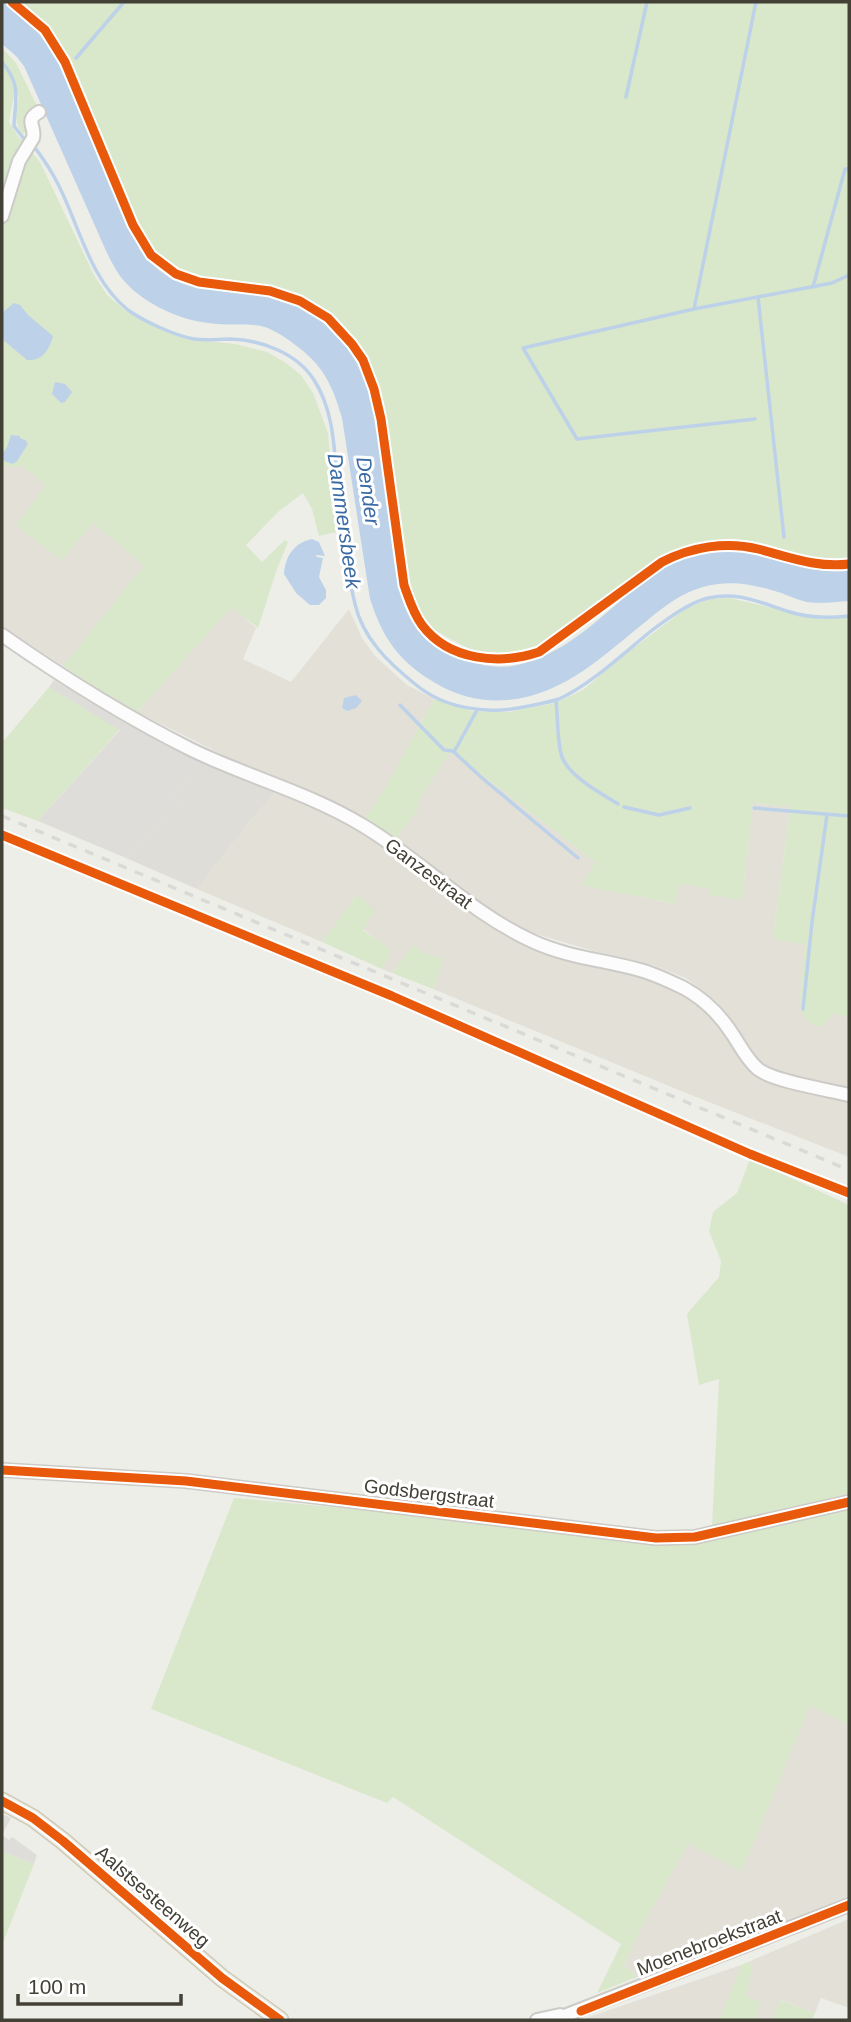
<svg xmlns="http://www.w3.org/2000/svg" width="851" height="2022" font-family="Helvetica,sans-serif">
<style>
.residential{fill:#e2e0d7}
.industrial{fill:#deddd7}
.green{fill:#d9e7cb}
.parking{fill:#deddd9}
.water{fill:#bdd2e9}
.lines{fill:none;stroke-linecap:round;stroke-linejoin:round}
.stream{stroke:#bdd2e9;stroke-width:3.5}
.minor-casing{stroke:#cccbc7;stroke-width:16}
.major-casing{stroke:#cfcbb8;stroke-width:19}
.minor{stroke:#fcfcfc;stroke-width:12}
.major{stroke:#efede4;stroke-width:16}
.rail{stroke:#d9d9d8;stroke-width:3.5;stroke-dasharray:9 9;stroke-linecap:butt}
.cycleway-casing{stroke:#fff;stroke-width:13}
.cycleway{stroke:#e8590c;stroke-width:9}
.labels{text-anchor:middle;stroke-width:6;stroke-linejoin:round;paint-order:stroke}
.street-label{font-size:19px;fill:#434036;stroke:#fff}
.water-label{font-size:21px;font-style:italic;fill:#3a6ba4;stroke:#fff}
</style>
<rect width="100%" height="100%" fill="#eeeee9"/>
<g class="residential">
<path d="M2 466H24L45 485 16 526 62 560 93 523 144 565 63 666 2 626Z"/>
<path d="M232 606 256 628 243 659 291 682 349 609 362 638 375 656 407 685 434 699 387 785 365 819 304 790 243 765 137 712Z"/>
<path d="M451 751 595 862 582 885 674 904 680 883 710 888 709 894 742 900 753 803 790 807 773 938 805 944 800 1000 814 1026H824L832 1014 849 1017V1091L767 1071 758 1062 733 1021 717 1002 686 978 655 966 601 953 522 930 470 896 396 838 417 811 420 798Z"/>
<path d="M275 793 329 814 361 830 499 931 522 943 549 954 656 980 702 1006 720 1023 745 1064 754 1074 765 1080 781 1084 849 1100V1157L691 1095 433 989 444 959 420 952 414 944 392 973 382 969 391 950 363 929 356 896 322 942 197 889 251 820Z"/>
<path d="M810 1705 849 1725V1896L759 1933 637 1977 624 1966 634 1942 688 1843 742 1870Z"/>
<path d="M849 1919V2008L821 1998 815 2013 781 2000 773 2020 755 2019 745 1996 753 1967 748 1962Z"/>
<path d="M741 1965 720 2020H583L589 2017Z"/>
</g>
<path class="industrial" d="M201 761 275 793 251 820 197 889 126 858 179 801 174 795Z"/>
<g class="green">
<path d="M19 2H849V557C809 566 780 546 742 541 713 537 682 546 656 558L550 640 530 651 513 654 496 656 473 651 436 631 416 609 408 590 386 420 373 370 362 372 349 349 331 330 284 299 191 286C151 275 141 251 124 215L130 212 77 80 54 36 45 25Z"/>
<path d="M2 48 16 63 38 108 28 130 23 134C12 122 17 109 19 95L13 99 9 122 18 136 40 162 94 275 107 295 126 311 149 324 186 339 235 344 267 352 286 363 301 375 313 393 328 433 337 532 319 536 312 509 303 493 278 512 246 545 262 562 285 540 288 542 277 569 258 628 232 607 137 712 101 691 63 666 144 565 93 523 62 560 16 526 45 485 24 467 2 466Z"/>
<path d="M730 598 819 619 849 616V1017L832 1014 824 1026H814L803 1018 800 1000 805 944 773 939 790 807 753 803 742 900 709 895V888L680 884 675 904 581 885 595 862 451 751 420 798 417 811 396 838 365 819 387 785 434 699 472 711 509 712 555 703 583 690 627 653 685 609 709 599Z"/>
<path d="M49 687 120 729 38 821 2 808V743Z"/>
<path d="M357 895 376 910 363 930 392 950 382 969 322 942Z"/>
<path d="M414 944 420 952 444 959 433 989 392 973Z"/>
<path d="M750 1159 849 1205V1494L712 1528 719 1379 699 1385 687 1314 719 1277 721 1261 709 1231 713 1212 737 1193Z"/>
<path d="M234 1498C366 1509 498 1524 630 1543 705 1547 777 1526 849 1508V1725L810 1705 742 1871 688 1843 634 1942 624 1966 637 1977 597 1993 621 1944 393 1797 387 1803 151 1709Z"/>
<path d="M2 1851 34 1864 2 1945Z"/>
<path d="M748 1962 753 1967 745 1996 761 2003 755 2018 759 2020H720L741 1965Z"/>
<path d="M780 2000 815 2013 812 2020H773Z"/>
</g>
<g class="parking">
<path d="M54 680 125 723 201 761 174 795 179 801 126 858 38 821 120 730 49 687Z"/>
<path d="M2 1814 11 1818 2 1835 9 1840 12 1837 37 1855 34 1864 2 1851Z"/>
</g>
<g class="water">
<path d="M2 2C27 14 43 37 57 60L140 250C156 269 166 279 191 286 214 289 237 292 259 295 268 296 278 296 285 300 302 307 321 320 334 332 385 384 384 472 392 542 394 559 396 577 401 594 414 639 466 672 512 666 529 663 547 655 561 647 596 626 628 592 660 567 688 556 719 546 749 553 783 560 814 576 849 570V601C835 602 821 604 807 602 798 600 790 596 781 593 755 585 731 579 703 587 682 593 666 605 649 619 606 653 565 695 508 700 483 702 459 697 437 684 399 662 383 639 370 599L342 418C332 384 323 365 294 344 285 337 273 329 261 326 244 323 225 326 208 323 176 319 140 302 120 276 115 269 111 261 107 253L24 66 16 56 2 44Z"/>
<path d="M14 303 20 305 28 315 53 336C49 350 43 361 27 360L2 339V313Z"/>
<path d="M55 382 65 384 72 392 65 402 61 403 52 394Z"/>
<path d="M11 435 20 436V438L25 440 28 444 17 461 13 464 4 461 2 455 7 447Z"/>
<path d="M312 539 319 542 325 556 316 555 317 557 323 558 319 577 326 590V598L319 605H310L296 593 284 574C285 556 295 542 312 539Z"/>
<path d="M356 695 362 701 356 708 347 711 342 708 344 698Z"/>
</g>
<g class="lines">
<g class="stream">
<path d="M756 2 694 309 832 283 849 275"/>
<path d="M76 58 124 2"/>
<path d="M2 62C22 86 15 98 14 126L24 139"/>
<path d="M626 97 647 2"/>
<path d="M36 149C44 160 52 172 58 184 79 225 90 280 128 310 143 321 176 336 194 339 206 341 219 339 231 339 261 340 297 353 314 380 333 409 334 445 337 478 342 520 345 563 355 604 363 639 389 663 415 684 435 701 462 709 488 710 502 711 515 709 529 706 539 704 550 702 559 699 590 685 624 653 651 631 667 619 688 603 708 598 740 591 760 603 790 612 808 618 830 618 849 616"/>
<path d="M813 287 845 169H849"/>
<path d="M758 297 784 537"/>
<path d="M694 309 523 348 577 439 755 419"/>
<path d="M556 701C558 716 557 744 562 757 570 777 600 793 618 804"/>
<path d="M400 705 444 750 453 751"/>
<path d="M477 710 454 752 482 778 578 858"/>
<path d="M624 807 659 815 690 808"/>
<path d="M754 808 849 816"/>
<path d="M803 1009 812 922 827 815"/>
</g>
<g class="minor-casing">
<g id="minor">
<path d="M2 216 19 161 33 138C36 126 24 121 39 112"/>
<path d="M2 635C62 677 126 717 192 750 248 777 309 793 362 825 421 860 469 912 532 941 566 957 604 960 640 970 655 974 669 981 684 988 704 999 721 1016 733 1035 741 1047 747 1060 758 1069 772 1081 829 1090 849 1095"/>
<path d="M2 1470 186 1481 656 1538 695 1537 849 1502"/>
<path d="M537 2020 560 2015"/>
<path d="M554 2020 849 1905"/>
</g>
</g>
<g class="major-casing">
<path id="major" d="M2 1801 33 1818 63 1841 222 1978 280 2020"/>
</g>
<use href="#minor" class="minor"/>
<use href="#major" class="major"/>
<path class="rail" d="M2 816 849 1170"/>
<g class="cycleway-casing">
<g id="cycleway">
<path d="M12 2 45 30 65 62 133 225 151 255 176 274 199 282 270 291 300 301 328 318 352 344 363 360 374 389 381 419 404 585C409 599 413 613 422 625 449 661 500 665 539 652L662 562C691 547 726 541 758 549 789 557 817 568 849 564"/>
<path d="M2 835 392 996 750 1154 849 1193"/>
<path d="M2 1470 186 1481 656 1538 695 1537 849 1502"/>
<path d="M2 1801 33 1818 63 1841 222 1978 280 2020"/>
<path d="M581 2011 849 1905"/>
</g>
</g>
<use href="#cycleway" class="cycleway"/>
</g>
<g class="labels">
<g class="street-label">
<text transform="translate(429 873) rotate(37)" y="7">Ganzestraat</text>
<text transform="translate(429 1493) rotate(7)" y="7">Godsbergstraat</text>
<text transform="translate(153 1896) rotate(41)" y="7">Aalstsesteenweg</text>
<text transform="translate(709 1942) rotate(-21)" y="7">Moenebroekstraat</text>
</g>
<g class="water-label">
<text transform="translate(368 491) rotate(82)" y="7">Dender</text>
<text transform="translate(344 521) rotate(82)" y="7">Dammersbeek</text>
</g>
</g>
<rect width="851" height="2022" fill="none" stroke="#434036" stroke-width="7"/>
<path d="M18 1994v10h163v-10" fill="none" stroke="#434036" stroke-width="3.5"/>
<text x="28" y="1994" font-size="21" fill="#434036" stroke="#ffffff" stroke-width="5" paint-order="stroke">100 m</text>
</svg>
